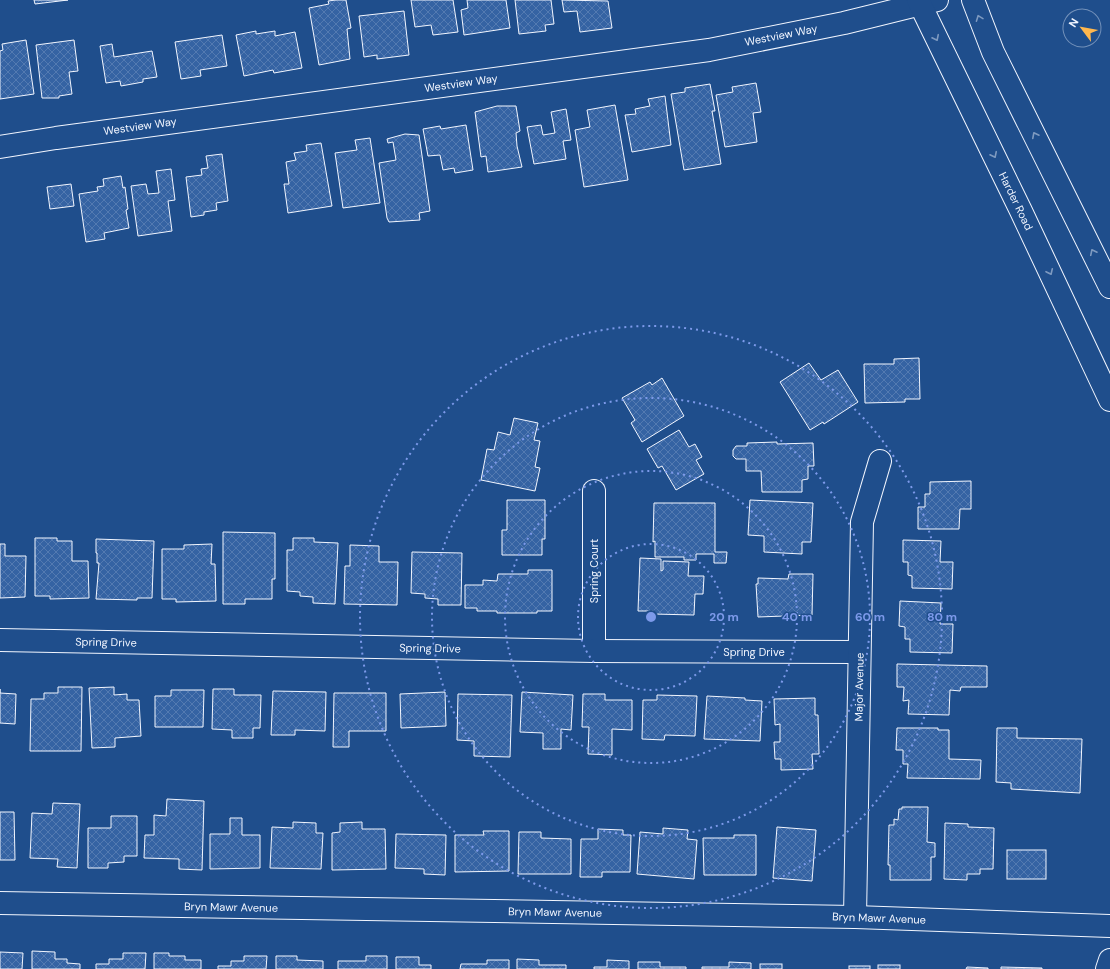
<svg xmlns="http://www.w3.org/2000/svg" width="1110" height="969" font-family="'DM Sans',sans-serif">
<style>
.building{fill:url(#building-cross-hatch);stroke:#f2f6ff}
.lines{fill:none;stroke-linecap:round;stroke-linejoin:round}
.minor-casing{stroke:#f2f6ff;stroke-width:24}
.tertiary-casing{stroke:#f2f6ff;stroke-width:24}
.minor{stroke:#1f4e8c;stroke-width:22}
.tertiary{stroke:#1f4e8c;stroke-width:22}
.oneway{stroke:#7e9ac0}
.ring{fill:none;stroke:#7d9aea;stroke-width:2;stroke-dasharray:2 4}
.labels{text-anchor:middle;stroke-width:3;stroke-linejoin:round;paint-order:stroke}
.street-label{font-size:11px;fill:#f2f6ff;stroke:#1f4e8c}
.centre{fill:#7d9aea;stroke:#1f4e8c;stroke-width:2}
.ring-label{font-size:12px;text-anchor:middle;font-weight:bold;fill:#7d9aea;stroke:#1f4e8c;stroke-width:3;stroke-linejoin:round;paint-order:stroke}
</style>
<defs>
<pattern id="building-cross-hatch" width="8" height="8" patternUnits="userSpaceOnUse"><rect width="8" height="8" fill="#3563a3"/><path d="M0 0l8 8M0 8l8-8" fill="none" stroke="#537ab1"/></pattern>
</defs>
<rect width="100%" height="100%" fill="#1f4e8c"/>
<g class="building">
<path d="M34 0H68L35 4Z"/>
<path d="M336 0H346L351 28 347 29 350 59 319 65 309 8 329 4 328 1Z"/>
<path d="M411 0H453L458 32 433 35 431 25 415 27Z"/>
<path d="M467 0H506L510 28 464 35 461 10 468 8Z"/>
<path d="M515 0H551L554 24 545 25 546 31 519 34Z"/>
<path d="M562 0 608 1 612 28 580 32 577 11 564 12Z"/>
<path d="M404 11 409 55 377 59V55L364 57 359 16Z"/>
<path d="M256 31V34L275 31V36L295 32 302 68 274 73 273 70 244 76 236 35Z"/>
<path d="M222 35 227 66 200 70 201 76 181 79 175 42Z"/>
<path d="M26 40 34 94 0 99V51L3 50 2 44Z"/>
<path d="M74 40 78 71 69 72 72 94 59 96V98H42L36 45Z"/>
<path d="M112 44 114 57 152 51 157 77 143 79V82L121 86 120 81 106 83 100 46Z"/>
<path d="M756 83 761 112 753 113 757 142 725 147 716 95 733 92 732 87Z"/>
<path d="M710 84 715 111H712L721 164 684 170 671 94 685 92V88Z"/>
<path d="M665 96 671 145 632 152 625 115 636 114 635 109 650 106 648 99Z"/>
<path d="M615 105 628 180 584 187 575 130 590 127 587 110Z"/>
<path d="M497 106H516L520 131 516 133 517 146 522 167 488 172 486 156 481 157 475 112Z"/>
<path d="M566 109 571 140 563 141 566 159 534 164 527 127 541 125 543 135 555 133 551 112Z"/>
<path d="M466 125 473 170 455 173 454 168 443 170 440 155 428 156 423 129 440 126 441 129Z"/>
<path d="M405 134 419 135 430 211 419 213 420 220 389 222 387 218 379 163 396 160 393 142 388 143 387 139Z"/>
<path d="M370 138 380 203 343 208 335 153 357 150 355 140Z"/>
<path d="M321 143 332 206 288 213 284 184H289L286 162 296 160 294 153 307 151 306 145Z"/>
<path d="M222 154 228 201 216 203 217 210 204 212V215L191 217 186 177 202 175 201 169 208 168 206 156Z"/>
<path d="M171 169 175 200 168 201 172 231 138 236 131 186 146 184 148 194 159 193 156 171Z"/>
<path d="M121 176 123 188 125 187 128 209 126 210 129 228 104 233 105 239 86 242 79 194 98 191 97 187 104 186 103 179Z"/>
<path d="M71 184 74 206 50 209 47 187Z"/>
<path d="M919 358 920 399H905V402L865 403 864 364H894V359Z"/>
<path d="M809 363 821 380 838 370 858 402 824 424 823 422 810 430 780 382Z"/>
<path d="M662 378 684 416 642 442 631 423 635 420 622 398 650 382 652 385Z"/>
<path d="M514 418 538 423 534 440 540 441 535 467 540 468 535 491 481 480 487 449 494 450 498 432 510 435Z"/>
<path d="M679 430 689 447 695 444 702 457 696 460 704 474 676 490 662 466 658 468 647 449Z"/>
<path d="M777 442V444L813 443 814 466H808V479L802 480V492H762L761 471H746V459H736L733 456V450L736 446H747V443Z"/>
<path d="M971 481V509H960L959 529H918V507H925V494H930V482Z"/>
<path d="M507 500H545V539H542V555H502V530H507Z"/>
<path d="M750 500 813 503 811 542H802V554L764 552V536L748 535Z"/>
<path d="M654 503H715V552H727L726 563H714V554H696V560H684V557H655V541L653 542Z"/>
<path d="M223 532 275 533V579H272V599H245V604H223Z"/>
<path d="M35 538H57V541H72V561H88L89 598 50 599V596H35Z"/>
<path d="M293 538H314V542L338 543 335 604 313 603V597L300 596V592L287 591V550H293Z"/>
<path d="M96 539 154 541 152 598H137V600L96 599 99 563H97V553H96Z"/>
<path d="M903 540 941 541 940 562H953L952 589 912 588V576L908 575V562H903Z"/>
<path d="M0 544H5V556H26L25 597 0 598Z"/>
<path d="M212 544 211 564H215L216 601 176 602V599H162V549H184V545Z"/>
<path d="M350 545 379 546V562H398L397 605 344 604 345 566H350Z"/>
<path d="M412 552 462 553 461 605H438V599L425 598V594L411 593Z"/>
<path d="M640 558 661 559V571L663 570V561L689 562 688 576H704L703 594H695L694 615 653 614V611H638Z"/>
<path d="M528 570H552V611H537V613H497V611H477V608H465V585H483V580L497 581 498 574H528Z"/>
<path d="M789 574H813L812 615 758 617 756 584H758V578L788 579Z"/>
<path d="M900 601 941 603 940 624H953L952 653 910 652V639H905V627L899 626Z"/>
<path d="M897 664 987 666V687H961L960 691 950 690 949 715 908 714 909 700 903 701 904 687H897Z"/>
<path d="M58 687H82L81 751H30L31 699H44V693H58Z"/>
<path d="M114 687V695L127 694V700H139L141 736 115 738V747L92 748 89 688Z"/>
<path d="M0 689V693L16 694 15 724 0 723Z"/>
<path d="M213 689H234V695H261L260 728H253V738H232V730L212 729Z"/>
<path d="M171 690H204L203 727H155V696H171Z"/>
<path d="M273 691 326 692 325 731 295 730V735H271Z"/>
<path d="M445 692 446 726 401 728 400 694Z"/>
<path d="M522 692 573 695 571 730 561 729V749H543V733L520 732Z"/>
<path d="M334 693H386V731H349V747H333Z"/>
<path d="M458 694 512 695 510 757 474 756V741L457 740Z"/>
<path d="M583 694H605V700H632V730L612 729V755L588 754 589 727H582Z"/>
<path d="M657 695 697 696 695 736 665 735 664 740 642 739 643 700H657Z"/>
<path d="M707 696 745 698V700L762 701 760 741 704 739Z"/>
<path d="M815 698V715H818L819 754H812L813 769 781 770V759H775L774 742H780V724L775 725 774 699Z"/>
<path d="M897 728H938V730H949V759L981 760 980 779 907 778 908 764H903V750H896Z"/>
<path d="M997 728H1017V738L1082 739 1080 793 1011 789V783L996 782Z"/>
<path d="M167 799 204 801 202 870 179 869V859L144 858 145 835H154V815L166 816Z"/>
<path d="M53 803 80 804 77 868 57 867 58 859 30 858 32 813 52 814Z"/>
<path d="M902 807H928L927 842 935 843V857H931V880H890V865H888L889 825H894V819L898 820 899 809H902Z"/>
<path d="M0 812H14L15 860H0Z"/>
<path d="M111 816H137V856H124V862L108 863V868H88V828H111Z"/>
<path d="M230 818H242V835H260V868L210 869V834H230Z"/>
<path d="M293 822 316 823V833H323L321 869 270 868 272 827 293 828Z"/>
<path d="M362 822V829H385L386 869 332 870V833L340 832V823Z"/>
<path d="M945 823 968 824V827L994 828 993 869H980V874H967V880L944 879Z"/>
<path d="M777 827 816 830 812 881 773 878Z"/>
<path d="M663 828 688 830 687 839 697 840 694 879 637 874 640 832 663 834Z"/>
<path d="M598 829 623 830V835H631L630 872H602V877H580L581 839H598Z"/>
<path d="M483 831H509V871L455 872V835H484Z"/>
<path d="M519 832H541V838L571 839V874H518Z"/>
<path d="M396 834 446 835 445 875 424 874V869L395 868Z"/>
<path d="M734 835H756V875H704L703 838H734Z"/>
<rect x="1007" y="850" width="39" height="29"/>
<path d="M32 951 55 952V959H67V963L80 964V969H32Z"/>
<path d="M0 952 23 953 22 969H0Z"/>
<path d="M123 953H146L145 969H96V964H109V959H123Z"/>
<path d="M154 953H169V956H185V960H201V969H154Z"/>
<path d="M244 956H267L266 969H218V966H231V961H244Z"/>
<path d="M276 956H297V960L323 961V969H276Z"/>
<path d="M366 956H387V969H338V961H366Z"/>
<path d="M396 957H419V965H431V969H396Z"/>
<path d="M517 959 539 960V965H566V969H517Z"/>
<path d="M487 960H509V969H460L461 964H487Z"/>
<path d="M607 960 629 961V969H594V967H607Z"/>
<path d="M638 962H660V967H686V969H638Z"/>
<path d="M729 962 751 963V969H702V967H729Z"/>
<rect x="760" y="964" width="22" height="5"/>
<rect x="878" y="965" width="22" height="4"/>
<rect x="849" y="966" width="21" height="3"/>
<path d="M967 967 988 968V969H966Z"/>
<path d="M1001 967 1042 968V969H1001Z"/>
</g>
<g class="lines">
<g class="minor-casing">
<g id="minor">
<path d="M0 147 56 138 709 50 844 23 937 0"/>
<path d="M594 491V651"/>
<path d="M0 640 594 651 859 652"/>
<path d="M0 903 855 917 1110 926"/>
<path d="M855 917 862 522 880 461"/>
</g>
</g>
<g class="tertiary-casing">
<g id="tertiary">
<path d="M918 0 1021 211 1110 400"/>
<path d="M973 0 993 52 1110 287"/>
<path d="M1107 969 1110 960"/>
</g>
</g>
<use href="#minor" class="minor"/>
<use href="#tertiary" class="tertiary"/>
</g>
<defs><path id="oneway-chevron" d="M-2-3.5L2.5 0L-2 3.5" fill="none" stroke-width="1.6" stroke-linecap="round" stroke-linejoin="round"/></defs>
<g class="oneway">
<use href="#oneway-chevron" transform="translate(979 18) rotate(-111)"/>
<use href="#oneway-chevron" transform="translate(936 38) rotate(64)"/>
<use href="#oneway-chevron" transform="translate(1035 135) rotate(-117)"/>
<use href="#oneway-chevron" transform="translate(994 155) rotate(64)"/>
<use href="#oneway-chevron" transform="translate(1093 252) rotate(-116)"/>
<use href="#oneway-chevron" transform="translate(1050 272) rotate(65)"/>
</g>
<g class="ring">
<circle cx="651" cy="617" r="73"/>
<circle cx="651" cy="617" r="146"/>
<circle cx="651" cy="617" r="219"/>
<circle cx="651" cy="617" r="291"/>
</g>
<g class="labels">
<g class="street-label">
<text transform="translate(781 35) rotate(-11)" y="4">Westview Way</text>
<text transform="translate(461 83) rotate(-8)" y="4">Westview Way</text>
<text transform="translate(140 126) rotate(-8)" y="4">Westview Way</text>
<text transform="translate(1016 201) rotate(64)" y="4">Harder Road</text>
<text transform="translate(594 571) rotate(-90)" y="4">Spring Court</text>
<text transform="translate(106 642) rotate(1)" y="4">Spring Drive</text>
<text transform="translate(430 648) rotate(1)" y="4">Spring Drive</text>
<text x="754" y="656">Spring Drive</text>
<text transform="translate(859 687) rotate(-89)" y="4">Major Avenue</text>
<text transform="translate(231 907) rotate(1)" y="4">Bryn Mawr Avenue</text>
<text transform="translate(555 912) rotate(1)" y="4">Bryn Mawr Avenue</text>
<text transform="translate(879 918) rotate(2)" y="4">Bryn Mawr Avenue</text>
</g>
</g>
<circle cx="651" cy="617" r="6" class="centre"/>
<g class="ring-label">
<text x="724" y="621">20 m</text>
<text x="797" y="621">40 m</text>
<text x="870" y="621">60 m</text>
<text x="942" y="621">80 m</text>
</g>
<g transform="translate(1082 28) rotate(302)"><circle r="19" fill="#1f4e8c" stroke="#7391ba"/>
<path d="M0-3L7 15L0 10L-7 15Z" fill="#ffb74d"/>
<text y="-6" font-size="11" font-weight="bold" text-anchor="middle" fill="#f2f6ff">N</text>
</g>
</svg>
